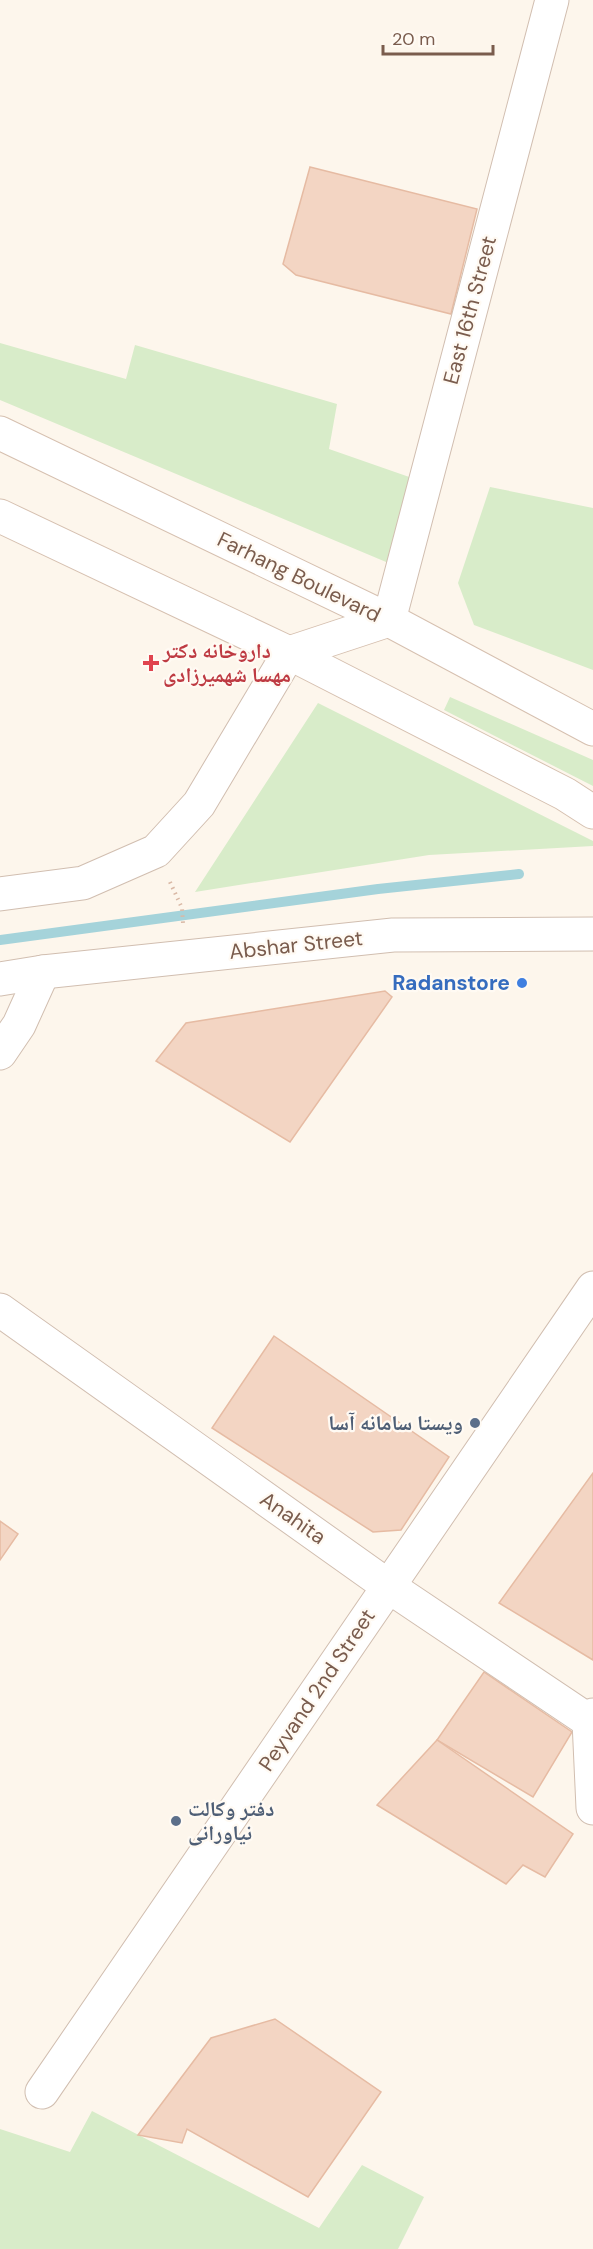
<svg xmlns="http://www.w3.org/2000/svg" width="593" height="2249" font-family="'DM Sans','Noto Naskh Arabic',sans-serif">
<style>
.green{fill:#d8ecc9}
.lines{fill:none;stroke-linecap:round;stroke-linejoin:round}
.stream{stroke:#a5d3da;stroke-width:10}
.building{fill:#f3d5c3;stroke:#e6bba3;stroke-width:1.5}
.minor-casing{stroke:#d1beb0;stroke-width:35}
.tertiary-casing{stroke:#d1beb0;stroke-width:35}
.secondary-casing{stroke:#d6c0b0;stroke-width:35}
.path{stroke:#d9b8a5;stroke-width:4;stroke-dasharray:1.5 4.5;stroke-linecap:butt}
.minor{stroke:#fff;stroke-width:33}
.tertiary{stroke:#fff;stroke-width:33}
.secondary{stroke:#fff;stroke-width:33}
.health-dot{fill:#e0444e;stroke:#fffaf3;stroke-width:2}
.shop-dot{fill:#3f7fe0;stroke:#fffaf3;stroke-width:2}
.service-dot{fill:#5c6f8a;stroke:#fffaf3;stroke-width:2}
.labels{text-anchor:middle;stroke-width:4.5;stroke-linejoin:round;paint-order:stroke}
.street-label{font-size:21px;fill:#7a5c4d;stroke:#fffaf3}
.health-label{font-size:21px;font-weight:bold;fill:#be3a42;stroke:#fffaf3;text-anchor:start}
.shop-label{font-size:21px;font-weight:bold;fill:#366cbe;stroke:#fffaf3;text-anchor:end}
.service-label{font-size:21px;font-weight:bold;fill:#4e5e75;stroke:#fffaf3;text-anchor:end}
</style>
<rect width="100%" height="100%" fill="#fdf6ec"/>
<g class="green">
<path d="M0 343 126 379 135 345 337 404 329 449 415 479 398 567 0 400Z"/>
<path d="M490 487 593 508V670L474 625 458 583Z"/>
<path d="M450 697 593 760V786L444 710Z"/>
<path d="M318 703 593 841V846L429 855 195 892Z"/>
<path d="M92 2111 319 2228 362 2165 424 2197 398 2249H0V2129L70 2152Z"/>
</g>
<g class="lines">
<path class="stream" d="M0 940 378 889 519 874"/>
</g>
<g class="building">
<path d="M310 167 477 209 451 314 296 275 283 264Z"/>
<path d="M385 991 392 997 290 1142 156 1061 186 1023Z"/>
<path d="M274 1336 449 1457 401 1530 373 1532 212 1428Z"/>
<path d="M593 1473V1660L499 1603Z"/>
<path d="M0 1521 18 1534 0 1560Z"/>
<path d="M484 1672 572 1732 533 1797 437 1740Z"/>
<path d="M437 1740 573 1834 545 1877 523 1865 506 1884 377 1805Z"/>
<path d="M275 2019 381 2092 308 2197 187 2129 182 2143 138 2135 211 2038Z"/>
</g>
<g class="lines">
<g class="minor-casing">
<g id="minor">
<path d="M389 620 552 0"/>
<path d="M0 979 43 972 393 935 593 934"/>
<path d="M0 1053 19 1025 43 972"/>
<path d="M0 1310 388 1586 589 1721"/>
<path d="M593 1715 589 1721 593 1808"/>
<path d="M42 2092 593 1288"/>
</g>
</g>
<g class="tertiary-casing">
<path id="tertiary" d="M0 894 83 883 156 851 199 804 289 653"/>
</g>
<g class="secondary-casing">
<g id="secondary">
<path d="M0 433 389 620 593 729"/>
<path d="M0 516 289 653 565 794 593 812"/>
<path d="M289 653 389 620"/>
</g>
</g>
<path class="path" d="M170 882 182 908 183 923"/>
<use href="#minor" class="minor"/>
<use href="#tertiary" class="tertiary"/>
<use href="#secondary" class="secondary"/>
</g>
<path class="health-dot" d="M148 654h6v6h6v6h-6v6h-6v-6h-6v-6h6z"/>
<circle class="shop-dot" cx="522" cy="983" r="6"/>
<g class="service-dot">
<circle cx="475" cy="1423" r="6"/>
<circle cx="176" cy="1821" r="6"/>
</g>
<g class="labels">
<g class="street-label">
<text transform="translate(470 310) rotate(-75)" y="7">East 16th Street</text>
<text transform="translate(299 577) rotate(26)" y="7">Farhang Boulevard</text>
<text transform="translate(296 945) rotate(-6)" y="7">Abshar Street</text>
<text transform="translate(293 1518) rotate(35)" y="7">Anahita</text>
<text transform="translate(317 1690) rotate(-56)" y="7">Peyvand 2nd Street</text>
</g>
<g class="health-label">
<text x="163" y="658">داروخانه دکتر<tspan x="163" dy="24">مهسا شهمیرزادی</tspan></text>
</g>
<g class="shop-label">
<text x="510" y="990">Radanstore</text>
</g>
<g class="service-label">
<text x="463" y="1430">ویستا سامانه آسا</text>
<text x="188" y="1816" text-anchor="start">دفتر وکالت<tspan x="188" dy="24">نیاورانی</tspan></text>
</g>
</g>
<path d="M383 45v9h110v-9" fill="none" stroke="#7a5c4d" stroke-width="3"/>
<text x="392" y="45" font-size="18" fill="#7a5c4d" stroke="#fffaf3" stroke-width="4.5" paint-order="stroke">20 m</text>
</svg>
